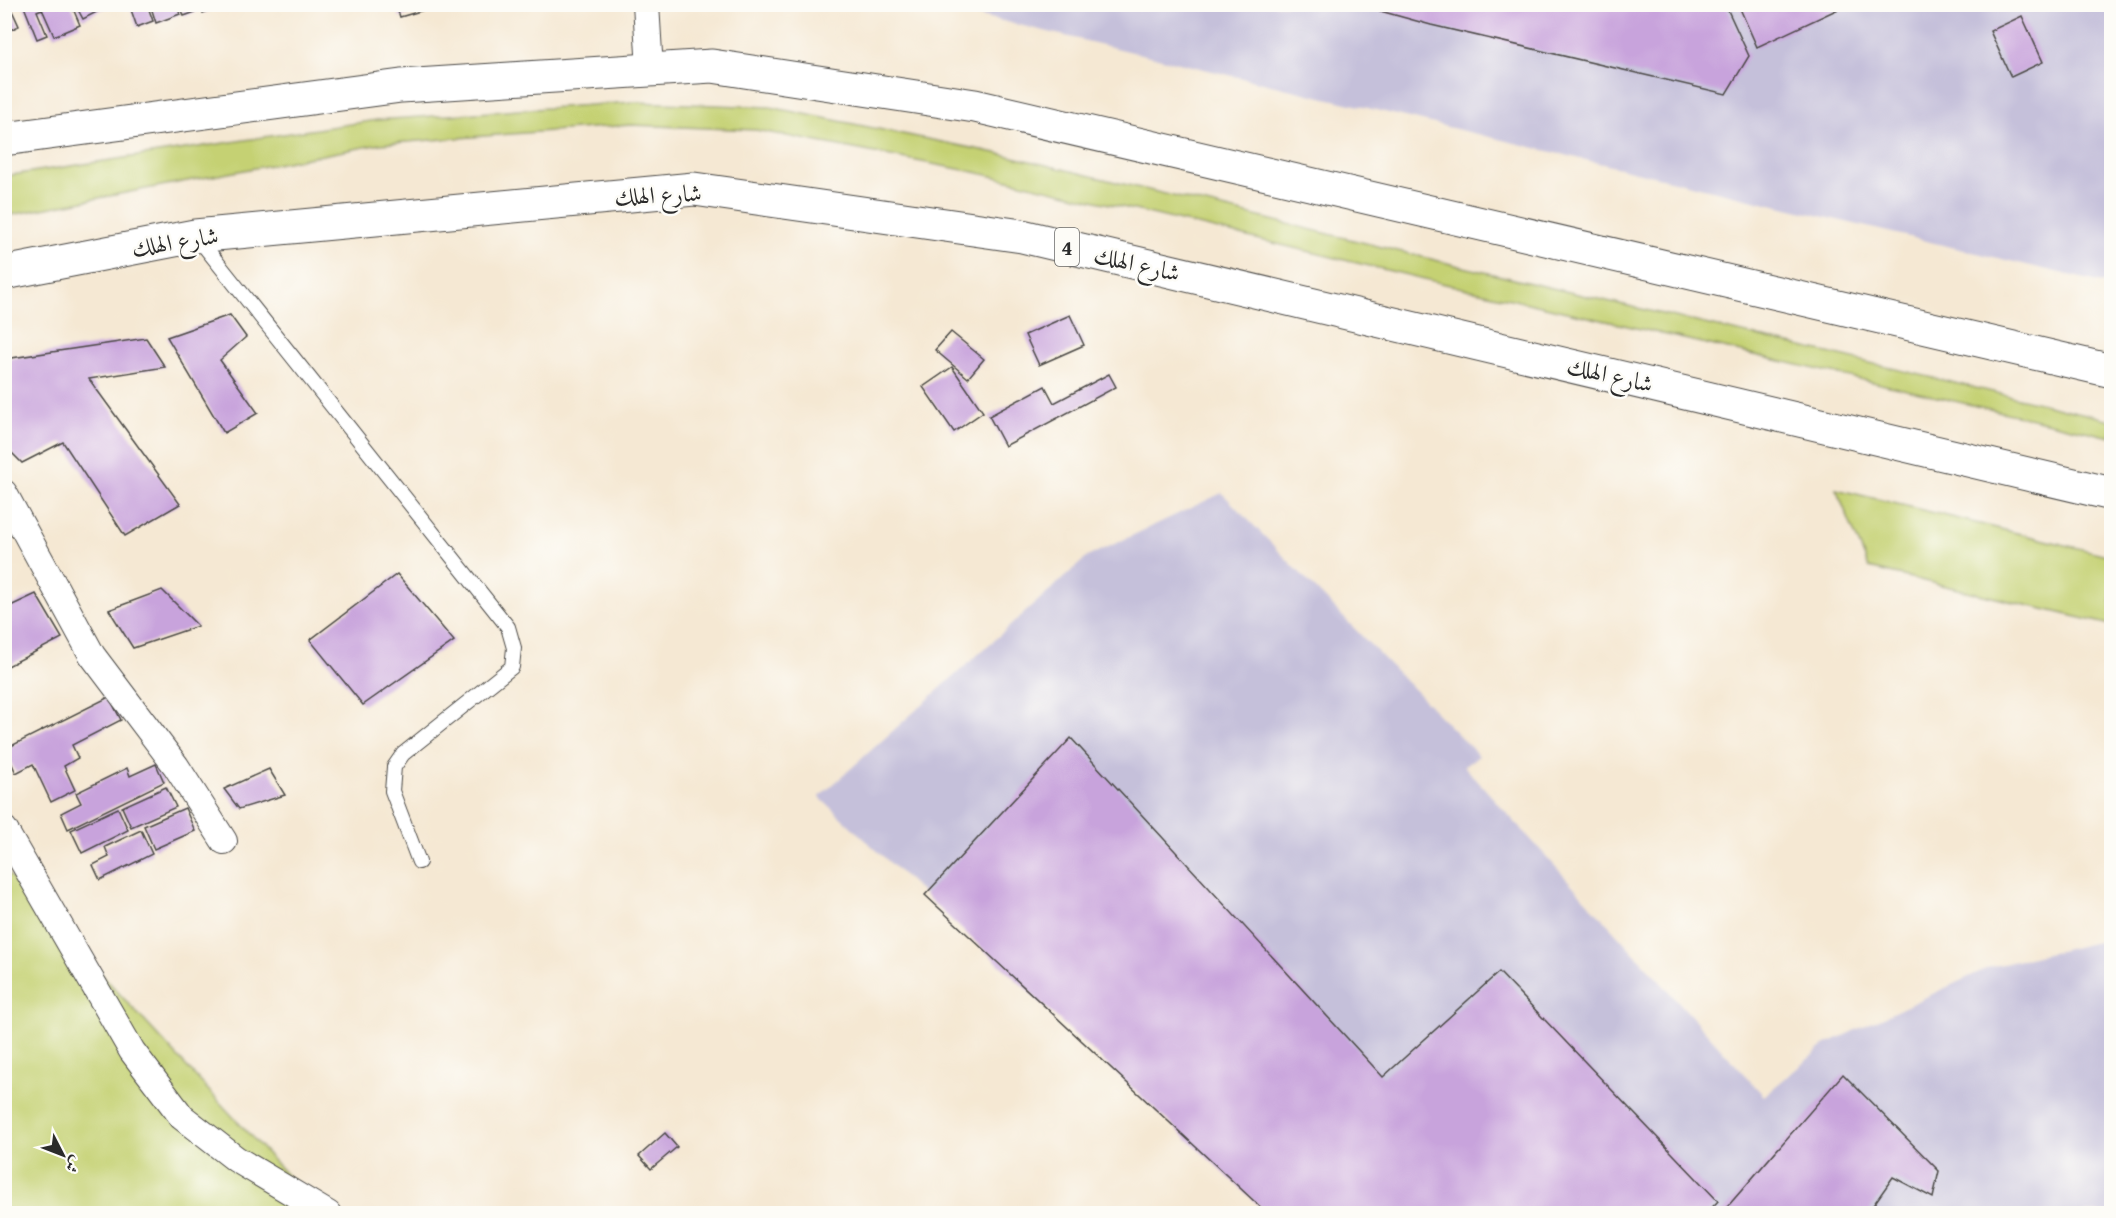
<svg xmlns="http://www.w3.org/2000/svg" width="2116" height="1218" font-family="'Gentium Book Plus',Amiri,serif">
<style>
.industrial{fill:#c5c0da}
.green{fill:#c5d173;stroke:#787e4f;stroke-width:1.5}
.building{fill:#c8a3dc}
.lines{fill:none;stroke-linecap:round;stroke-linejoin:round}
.service-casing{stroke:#494744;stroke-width:16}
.minor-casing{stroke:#494744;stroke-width:28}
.trunk-casing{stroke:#494744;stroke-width:35}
.service{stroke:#fff;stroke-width:14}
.minor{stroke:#fff;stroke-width:26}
.trunk{stroke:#fff;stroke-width:33}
.labels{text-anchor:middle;stroke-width:5;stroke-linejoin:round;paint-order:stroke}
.shield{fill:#fdfcf7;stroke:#6a6a68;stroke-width:1.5}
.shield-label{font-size:22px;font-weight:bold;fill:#2b2b2b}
.street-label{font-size:24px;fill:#2b2b2b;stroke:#fdfcf7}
</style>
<rect width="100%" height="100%" fill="#fdfcf7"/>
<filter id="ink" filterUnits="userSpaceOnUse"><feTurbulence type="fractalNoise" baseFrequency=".0167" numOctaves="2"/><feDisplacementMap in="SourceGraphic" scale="12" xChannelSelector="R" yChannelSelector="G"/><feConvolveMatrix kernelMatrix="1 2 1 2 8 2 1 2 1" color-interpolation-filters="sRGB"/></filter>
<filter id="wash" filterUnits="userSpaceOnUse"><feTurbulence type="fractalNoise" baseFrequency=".008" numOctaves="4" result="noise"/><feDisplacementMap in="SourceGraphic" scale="24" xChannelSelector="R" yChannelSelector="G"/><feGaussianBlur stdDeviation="1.35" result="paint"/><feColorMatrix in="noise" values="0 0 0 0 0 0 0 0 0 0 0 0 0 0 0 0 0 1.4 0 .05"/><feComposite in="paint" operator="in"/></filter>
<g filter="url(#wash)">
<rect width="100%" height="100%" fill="#f5e8d3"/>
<g class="industrial">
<path d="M935 5H2111V285Z"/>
<path d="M1222 493 1479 756 1464 766 1764 1096 1826 1044 1990 967 2111 939V1213H1268L819 797 1087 557Z"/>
</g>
<g class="green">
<path d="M633 102 770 107 1001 154 1480 271 2111 420V437L1458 287 979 173 756 130 631 125 380 144 5 216V176L377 120Z"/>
<path d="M1836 489 2111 556V625L1869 568Z"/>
<path d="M5 870 322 1213H5Z"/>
</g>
<g id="blocks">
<g class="building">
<path d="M4 4H9L19 26 4 33Z"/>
<path d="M23 4H71L80 25 54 36 42 9 37 11 47 35 37 39Z"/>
<path d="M75 4H112L83 19Z"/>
<path d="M129 4H147L153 21 137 27Z"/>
<path d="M150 4H176L180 14 156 23Z"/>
<path d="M180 4H195L198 11 184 16Z"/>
<path d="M200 4H224V5L203 13Z"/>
<path d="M396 4H422L424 10 400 17Z"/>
<path d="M1355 4H1725L1749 56 1726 94 1431 25Z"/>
<path d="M1738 4H1849L1757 47Z"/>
<path d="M2022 16 2043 62 2011 77 1990 31Z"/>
<path d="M230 315 246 337 220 360 258 413 224 433 167 337Z"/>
<path d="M1070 315 1084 345 1039 365 1025 335Z"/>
<path d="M951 332 984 359 968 378 935 350Z"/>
<path d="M146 338 165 367 89 379 180 504 125 536 63 442 22 463 5 446V359Z"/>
<path d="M952 367 983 412 954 432 923 387Z"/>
<path d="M1109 374 1116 387 1005 446 989 416 1045 386 1054 403Z"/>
<path d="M397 574 454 641 363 705 310 640Z"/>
<path d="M162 590 198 626 133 648 109 610Z"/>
<path d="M36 594 62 638 4 668V609Z"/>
<path d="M109 697 121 720 72 745 78 758 64 766 75 790 51 802 33 764 16 773 5 749Z"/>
<path d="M1071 738 1383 1077 1499 972 1718 1201 1706 1214H1268L925 895Z"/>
<path d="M156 764 164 782 68 829 61 813 81 803 76 793 127 768 130 776Z"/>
<path d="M269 769 285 795 239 809 224 789Z"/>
<path d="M166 787 176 807 131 827 122 807Z"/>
<path d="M118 808 128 830 82 853 71 830Z"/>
<path d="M185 808 195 831 154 849 144 826Z"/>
<path d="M141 830 152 854 100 880 93 865 109 857 105 847Z"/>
<path d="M1843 1074 1939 1171 1933 1198 1893 1177 1867 1214H1721Z"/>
<path d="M665 1133 677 1147 651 1169 639 1156Z"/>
</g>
</g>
</g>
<g filter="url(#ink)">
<use href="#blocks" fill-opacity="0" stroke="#494744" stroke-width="1.5"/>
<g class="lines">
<g class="service-casing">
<path id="service" d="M197 237 508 627 514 648 512 667 403 754 394 767 392 791 419 862"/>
</g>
<g class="minor-casing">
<g id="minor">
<path d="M646 4 650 70"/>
<path d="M4 493 92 655 176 766 224 841"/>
<path d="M4 829 132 1051 182 1117 236 1159 328 1214"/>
</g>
</g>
<g class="trunk-casing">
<g id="trunk">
<path d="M4 139 401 86 712 66 975 106 2112 371"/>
<path d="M4 273 195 236 694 189 1022 236 2112 494"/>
</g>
</g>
<use href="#service" class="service"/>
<use href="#minor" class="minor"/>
<use href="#trunk" class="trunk"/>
</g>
</g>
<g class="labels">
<rect class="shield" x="1055" y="228" width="24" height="38" rx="4.5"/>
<g class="shield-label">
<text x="1067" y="255">4</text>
</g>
<g class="street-label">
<text transform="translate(658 195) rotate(-3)" y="8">شارع الهلك</text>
<text transform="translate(175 242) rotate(-9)" y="8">شارع الهلك</text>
<text transform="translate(1137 264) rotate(13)" y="8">شارع الهلك</text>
<text transform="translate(1610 375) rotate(13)" y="8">شارع الهلك</text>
</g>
</g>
<rect width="2116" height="1218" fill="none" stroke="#fdfcf7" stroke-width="24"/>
<g transform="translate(63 1155) rotate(132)" stroke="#fdfcf7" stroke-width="4.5" paint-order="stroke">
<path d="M0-4.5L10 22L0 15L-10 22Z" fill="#2b2b2b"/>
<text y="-9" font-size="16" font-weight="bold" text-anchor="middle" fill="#2b2b2b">ش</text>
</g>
</svg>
